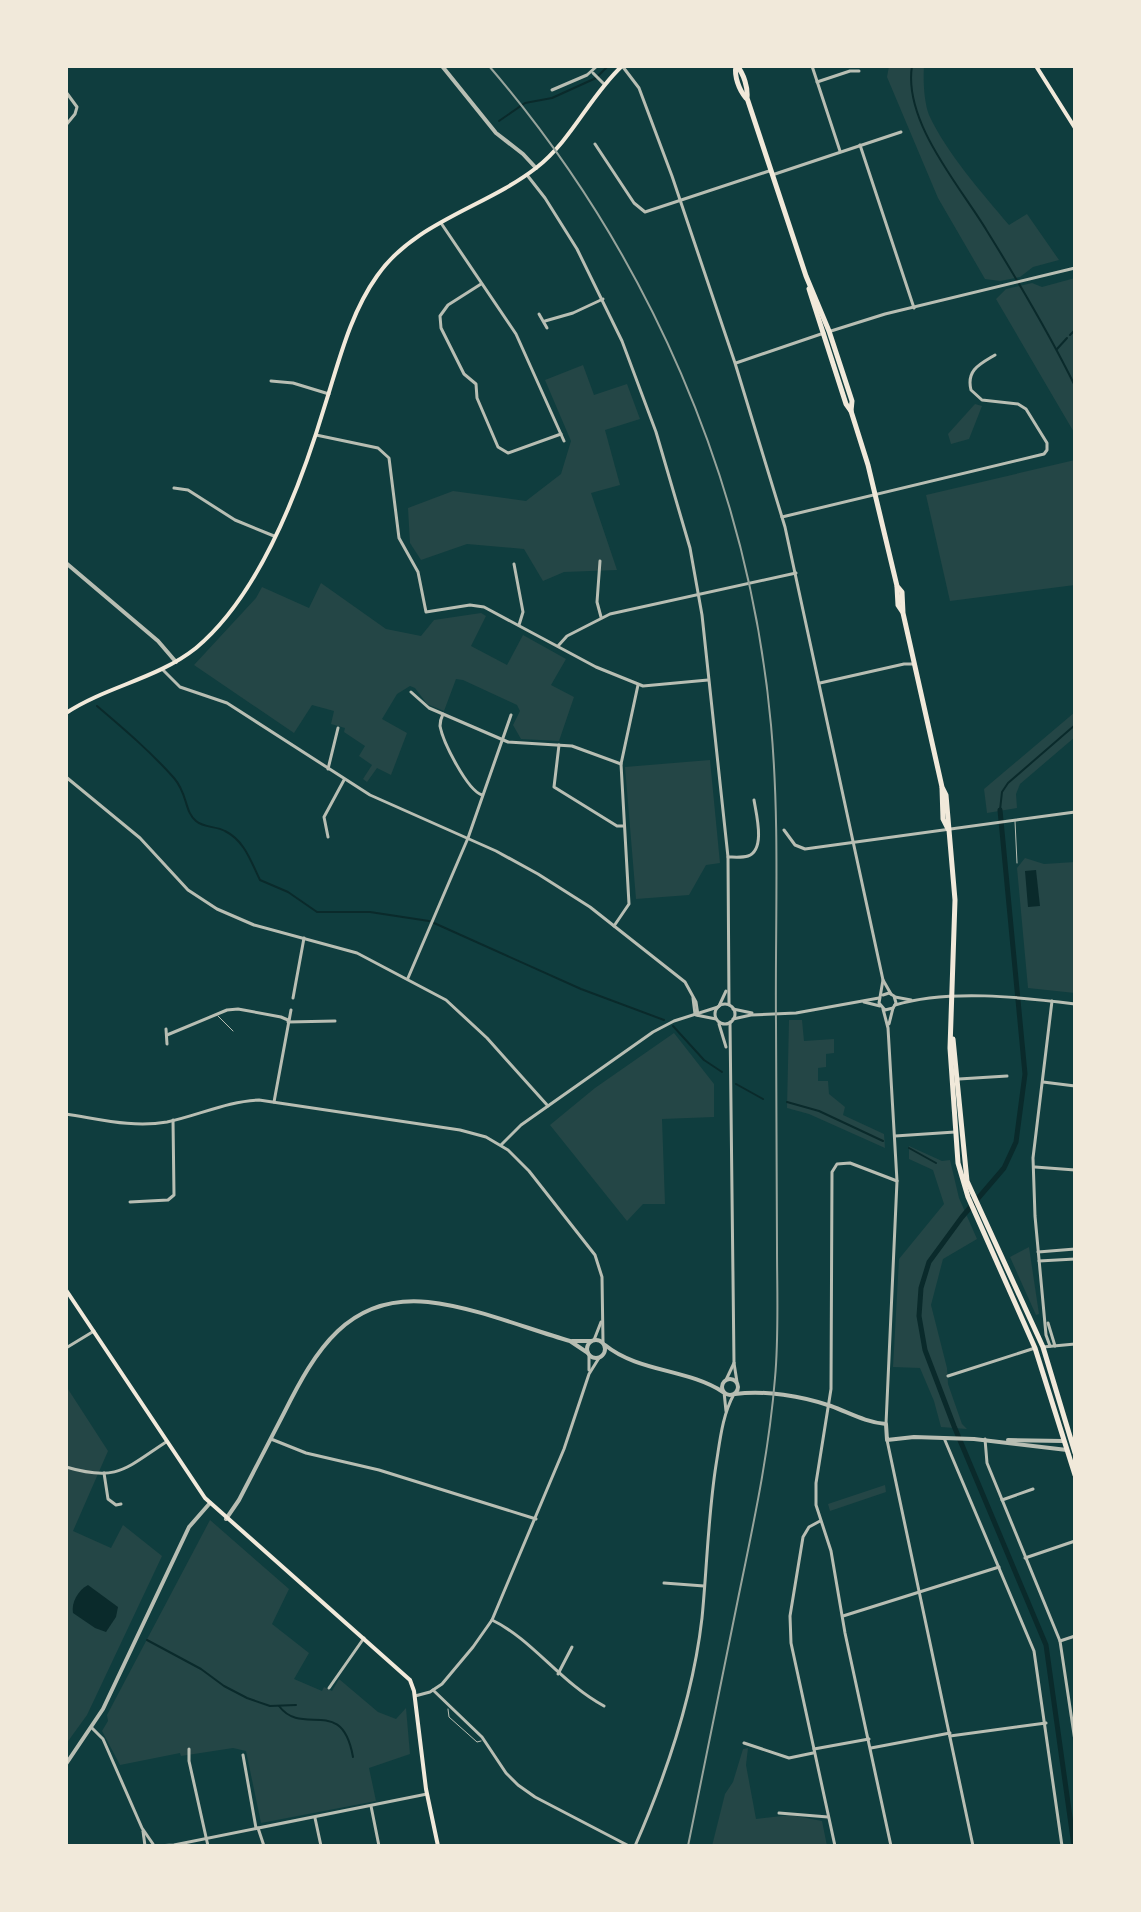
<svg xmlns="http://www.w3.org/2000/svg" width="1141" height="1912" font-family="'Public Sans',sans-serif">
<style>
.green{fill:#244646}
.water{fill:#0a2a2b}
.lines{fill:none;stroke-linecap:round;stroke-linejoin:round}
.stream{stroke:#0a2a2b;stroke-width:2}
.canal{stroke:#0a2a2b;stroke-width:5}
.service{stroke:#b8beb3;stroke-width:1}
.minor{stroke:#b8beb3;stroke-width:3}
.tertiary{stroke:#b8beb3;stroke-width:4}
.secondary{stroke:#f1e9da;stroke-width:4}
.trunk{stroke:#f1e9da;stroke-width:5}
.rail{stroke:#97a49c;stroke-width:2}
</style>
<rect width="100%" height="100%" fill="#0f3d3e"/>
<g class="green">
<path d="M889 66H924C923 81 924 102 929 115 946 152 982 193 1009 225L1027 214 1059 260 1033 267 1020 277 1000 281 985 279 938 198 887 77Z"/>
<path d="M1075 278V434L996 299 1006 289 1032 283 1042 287Z"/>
<path d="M583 365 594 395 627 384 640 419 605 430 620 485 591 493 617 570 564 572 543 581 524 549 467 544 421 560 410 543 408 508 453 491 526 501 561 474 571 441 545 380Z"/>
<path d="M975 404 982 406 969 439 951 444 948 434Z"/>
<path d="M1075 460V585L950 601 926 495Z"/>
<path d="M321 583 386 629 421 636 434 620 481 613 486 616 471 646 507 665 523 635 566 659 551 685 574 697 559 741 521 739 513 725 520 711 517 705 463 680 456 679 444 711 427 704 415 688 410 686 397 694 382 719 407 733 391 775 377 768 367 782 363 779 372 765 359 756 365 746 344 732 345 728 331 724 334 711 312 705 294 733 194 665 256 598 262 587 309 608Z"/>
<path d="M1075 712V737L1020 784 1016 794 1017 808 987 813 984 789Z"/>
<path d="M710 760 720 863 706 865 689 895 636 899 625 767Z"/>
<path d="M1025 858 1044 864 1075 862V993L1028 988 1017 868Z"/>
<path d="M789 1020H802L804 1041 834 1039V1053L826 1054V1067L818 1068V1081H828L829 1094 845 1107 843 1115 884 1134 885 1148 809 1114 787 1108Z"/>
<path d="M674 1033 714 1084V1117L662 1119 665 1204H643L627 1221 550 1125 595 1088Z"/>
<path d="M909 1146 942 1161 950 1160 959 1198 977 1239 943 1259 931 1305 947 1368 948 1384 962 1424 967 1429 941 1427 934 1401 920 1368 893 1367 899 1259 944 1204 933 1170 909 1159Z"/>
<path d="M1029 1247 1039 1314 1036 1315 1010 1257Z"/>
<path d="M66 1386 108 1451 73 1531 111 1548 123 1525 162 1556 87 1715 66 1744Z"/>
<path d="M885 1485 886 1492 830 1511 828 1504Z"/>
<path d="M210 1520 289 1589 272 1624 309 1653 294 1679 322 1691 324 1687 332 1691 339 1679 378 1712 396 1719 406 1708 410 1754 369 1768 376 1801 261 1823 246 1751 233 1748 181 1756 180 1753 120 1765 102 1731 108 1721 107 1715Z"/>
<path d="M748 1748 746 1765 756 1819 791 1815 822 1821 827 1846H712L725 1794 733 1782 743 1749Z"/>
</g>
<g class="water">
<path d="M1036 870 1040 906 1028 907 1025 871Z"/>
<path d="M88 1585 118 1607 116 1617 106 1632 95 1628 73 1613C71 1603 78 1590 88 1585Z"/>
</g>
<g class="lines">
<g class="stream">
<path d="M912 66C903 122 960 186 987 231 1018 281 1049 333 1075 386"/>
<path d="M598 76 608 66"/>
<path d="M499 121 525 103 552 98 596 78"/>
<path d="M1070 335 1075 330"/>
<path d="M1057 349 1067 338"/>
<path d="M97 706C124 729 151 752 174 778 188 794 184 811 196 821 204 828 216 826 225 831 245 841 251 862 260 880L288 892 317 912H370L429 921"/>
<path d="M1000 810 1002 792 1008 783 1075 725"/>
<path d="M434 923 581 989 664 1020"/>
<path d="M673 1026 704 1060 722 1072"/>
<path d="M736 1084 763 1099"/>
<path d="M787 1102 819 1111 883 1141"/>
<path d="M909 1148 936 1163"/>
<path d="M147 1640 201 1669 224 1686 247 1698 270 1706 296 1705"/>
<path d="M279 1706C303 1738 342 1694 353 1757"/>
</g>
<path class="canal" d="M1000 810 1025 1074 1016 1142 1004 1168 962 1217 929 1262 921 1288 919 1316 925 1350 954 1426 1046 1645 1074 1846"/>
<g class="service">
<path d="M1015 821 1017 863"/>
<path d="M218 1016 233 1031"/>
<path d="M448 1709 449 1717 477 1742 481 1741"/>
</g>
<g class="minor">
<path d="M812 66 840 151"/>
<path d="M623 67 639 88 672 176 735 363 785 527 883 980 879 1003 885 1010 893 1008 896 1003 894 996 889 993 883 995"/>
<path d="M593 73 604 84"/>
<path d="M817 82 850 71H859"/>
<path d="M552 90 587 75 597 66"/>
<path d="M66 92 77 107 75 114 66 125"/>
<path d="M595 144 634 203 645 212 769 171"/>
<path d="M860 145 914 308"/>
<path d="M527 175 545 198 577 249 622 341 656 432 690 548 702 615 728 857 729 1005"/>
<path d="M772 175 901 132"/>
<path d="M441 223 516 334 564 441"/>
<path d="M481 284 448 305 440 316 441 328 464 374 476 384 477 398 498 447 508 453 561 434"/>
<path d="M539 314 547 328"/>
<path d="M545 321 573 313 603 299"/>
<path d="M831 331 885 314 1075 268"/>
<path d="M736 363 824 333"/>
<path d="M271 381 293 383 329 394"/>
<path d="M316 435 378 448 389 458 399 538 418 572 426 612 470 605 484 607 596 667 643 686 708 680"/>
<path d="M174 488 188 490 235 520 274 536"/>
<path d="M782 517 1044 454 1047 450V443L1026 409 1018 404 982 400 971 390C966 370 980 364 995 355"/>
<path d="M600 561 597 602 601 617"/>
<path d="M514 564 523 612 519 625"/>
<path d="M558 646 567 636 610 614 796 573"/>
<path d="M163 670 180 687 227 703 370 795 496 851 538 874 590 907 685 982 696 1002 698 1015"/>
<path d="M820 683 904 664H914"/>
<path d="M411 692 429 708 508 742 572 746 621 764"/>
<path d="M443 714C441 718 440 721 440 726 443 742 467 790 482 795"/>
<path d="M559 745 554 787 617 826H624"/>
<path d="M328 769 338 728"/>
<path d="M66 777 140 838 188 890 217 909 254 925 357 953 446 1000 487 1038 548 1106"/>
<path d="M784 830 795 845 805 849 1075 812"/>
<path d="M328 837 324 817 344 780"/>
<path d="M728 857C733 857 742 858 748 856 766 850 756 813 754 800"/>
<path d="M614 926 629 904 621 764 638 685"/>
<path d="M408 978 468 838 511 715"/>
<path d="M883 980 891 994"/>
<path d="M895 997 911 1000"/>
<path d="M293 998 304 938"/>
<path d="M693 998 695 1014"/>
<path d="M864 1002 880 1006"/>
<circle cx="725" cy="1014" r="10"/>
<path d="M895 1005C948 989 1021 997 1075 1004"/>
<path d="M719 1006 726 991"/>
<path d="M733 1009 752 1013"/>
<path d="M883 1009 888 1028 897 1181 886 1424"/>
<path d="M696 1015 716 1019"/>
<path d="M733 1019 751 1015 796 1013 879 998"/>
<path d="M288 1022 335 1021"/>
<path d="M730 1022 734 1363 737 1382"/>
<path d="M719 1024 726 1047"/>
<path d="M889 1024 893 1008"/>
<path d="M166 1029 167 1044"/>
<path d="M167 1035 227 1010 238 1009 281 1017 288 1020"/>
<path d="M959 1079 1007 1076"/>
<path d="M1043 1082 1075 1086"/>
<path d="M274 1102 291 1010"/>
<path d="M66 1114C100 1119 132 1128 167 1122 197 1116 228 1101 259 1100L460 1130 486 1137 508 1150 529 1171 595 1255 602 1277 603 1342"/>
<path d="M895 1136 955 1132"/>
<path d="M501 1145 521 1125 653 1032 674 1021 718 1007"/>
<path d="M1035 1167 1075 1170"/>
<path d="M130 1202 168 1200 174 1195 173 1120"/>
<path d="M1038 1252 1075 1249"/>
<path d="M1039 1261 1075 1259"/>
<path d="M1048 1323 1055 1346"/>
<path d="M594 1340 601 1322"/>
<path d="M1050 1346 1046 1335 1035 1216 1033 1158 1052 1001"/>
<path d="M1043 1347 1075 1344"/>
<path d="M66 1348 94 1331"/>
<path d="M589 1354V1370"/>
<path d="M948 1376 1035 1348"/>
<path d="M726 1380 734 1363"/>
<path d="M724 1392 726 1411"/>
<path d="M944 1438 1034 1651 1062 1846"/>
<path d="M271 1439 306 1453 379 1470 536 1519"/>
<path d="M985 1439 987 1463 1060 1641 1075 1741"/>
<path d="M887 1440 973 1846"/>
<path d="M66 1467C117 1482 125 1469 166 1442"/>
<path d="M104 1473 108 1499 116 1505 121 1504"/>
<path d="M1002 1500 1033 1489"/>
<path d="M820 1521 809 1527 803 1537 790 1616 791 1643 835 1846"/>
<path d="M1025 1558 1075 1541"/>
<path d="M664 1583 704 1586"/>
<path d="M843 1616 999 1567"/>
<path d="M492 1620C532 1639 561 1683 604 1706"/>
<path d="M1060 1641 1075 1636"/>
<path d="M558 1674 572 1647"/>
<path d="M329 1688 364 1638"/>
<path d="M433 1690 482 1737 506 1773 518 1785 535 1797 629 1846"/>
<path d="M415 1696 430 1692 442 1684 473 1647 492 1620 564 1449 589 1374 599 1358"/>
<path d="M92 1728 103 1739 142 1828 153 1844"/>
<path d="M950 1736 1046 1723"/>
<path d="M744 1743 789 1758 813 1753"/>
<path d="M871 1748 950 1733"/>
<path d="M189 1749V1761L208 1846"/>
<path d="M814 1749 869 1739"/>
<path d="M243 1755 256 1828"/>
<path d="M371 1806 379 1846"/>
<path d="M779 1813 828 1817"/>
<path d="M315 1818 321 1846"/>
<path d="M258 1828 264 1846"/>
<path d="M143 1831 145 1846"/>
<path d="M156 1846 174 1845 427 1794"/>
<path d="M635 1846C667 1773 693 1697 702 1618 707 1567 708 1516 716 1465 720 1441 722 1416 734 1394"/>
<path d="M891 1846 845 1633 831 1551 816 1505V1483L831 1389 832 1172 837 1164 850 1163 897 1181"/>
</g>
<g class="tertiary">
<path d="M442 66 496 133 523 154 536 168"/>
<path d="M66 563 158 641 176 662"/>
<circle cx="596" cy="1349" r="9"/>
<path d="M572 1341H591"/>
<path d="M605 1345C638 1372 688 1369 723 1392"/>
<circle cx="730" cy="1387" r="8"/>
<path d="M735 1394C765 1390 802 1396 831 1406 850 1413 865 1422 886 1424L887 1440 914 1437 974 1439 1067 1450"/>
<path d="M1008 1440 1063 1441"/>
<path d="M226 1519 239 1500C254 1471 269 1442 284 1413 315 1351 348 1294 428 1302 474 1307 525 1328 570 1341L588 1353"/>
<path d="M66 1764 103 1709 189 1527 210 1503"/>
</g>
<g class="secondary">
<path d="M1036 66 1075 128"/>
<path d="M66 713C107 686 157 679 196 648 261 594 301 485 325 405 339 361 350 314 377 276 414 222 486 207 536 168 572 140 589 97 622 66"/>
<path d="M66 1290 205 1498 410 1680 414 1691 426 1789 438 1846"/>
</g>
<g class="trunk">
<path d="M736 66C734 76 739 90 746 98"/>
<path d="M737 66C744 74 748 88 747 98L806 276 829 331 852 401 851 411 868 465 897 586 902 592 903 613 942 787 946 795 955 900 950 1048 958 1163 968 1197 1035 1348 1075 1475"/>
<path d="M809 289 846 404 851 411"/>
<path d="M897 587 898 605 902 611"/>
<path d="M942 788 943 819 948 829"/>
<path d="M953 1039 967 1181 1043 1347 1075 1453"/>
</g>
<path class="rail" d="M489 66C647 250 749 482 771 725 780 824 775 924 776 1023 776 1098 777 1173 777 1248 777 1291 779 1335 775 1378 769 1453 753 1526 738 1599 721 1681 705 1764 688 1846"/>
</g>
<rect width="1141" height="1912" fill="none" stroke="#f1e9da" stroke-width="136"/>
</svg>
